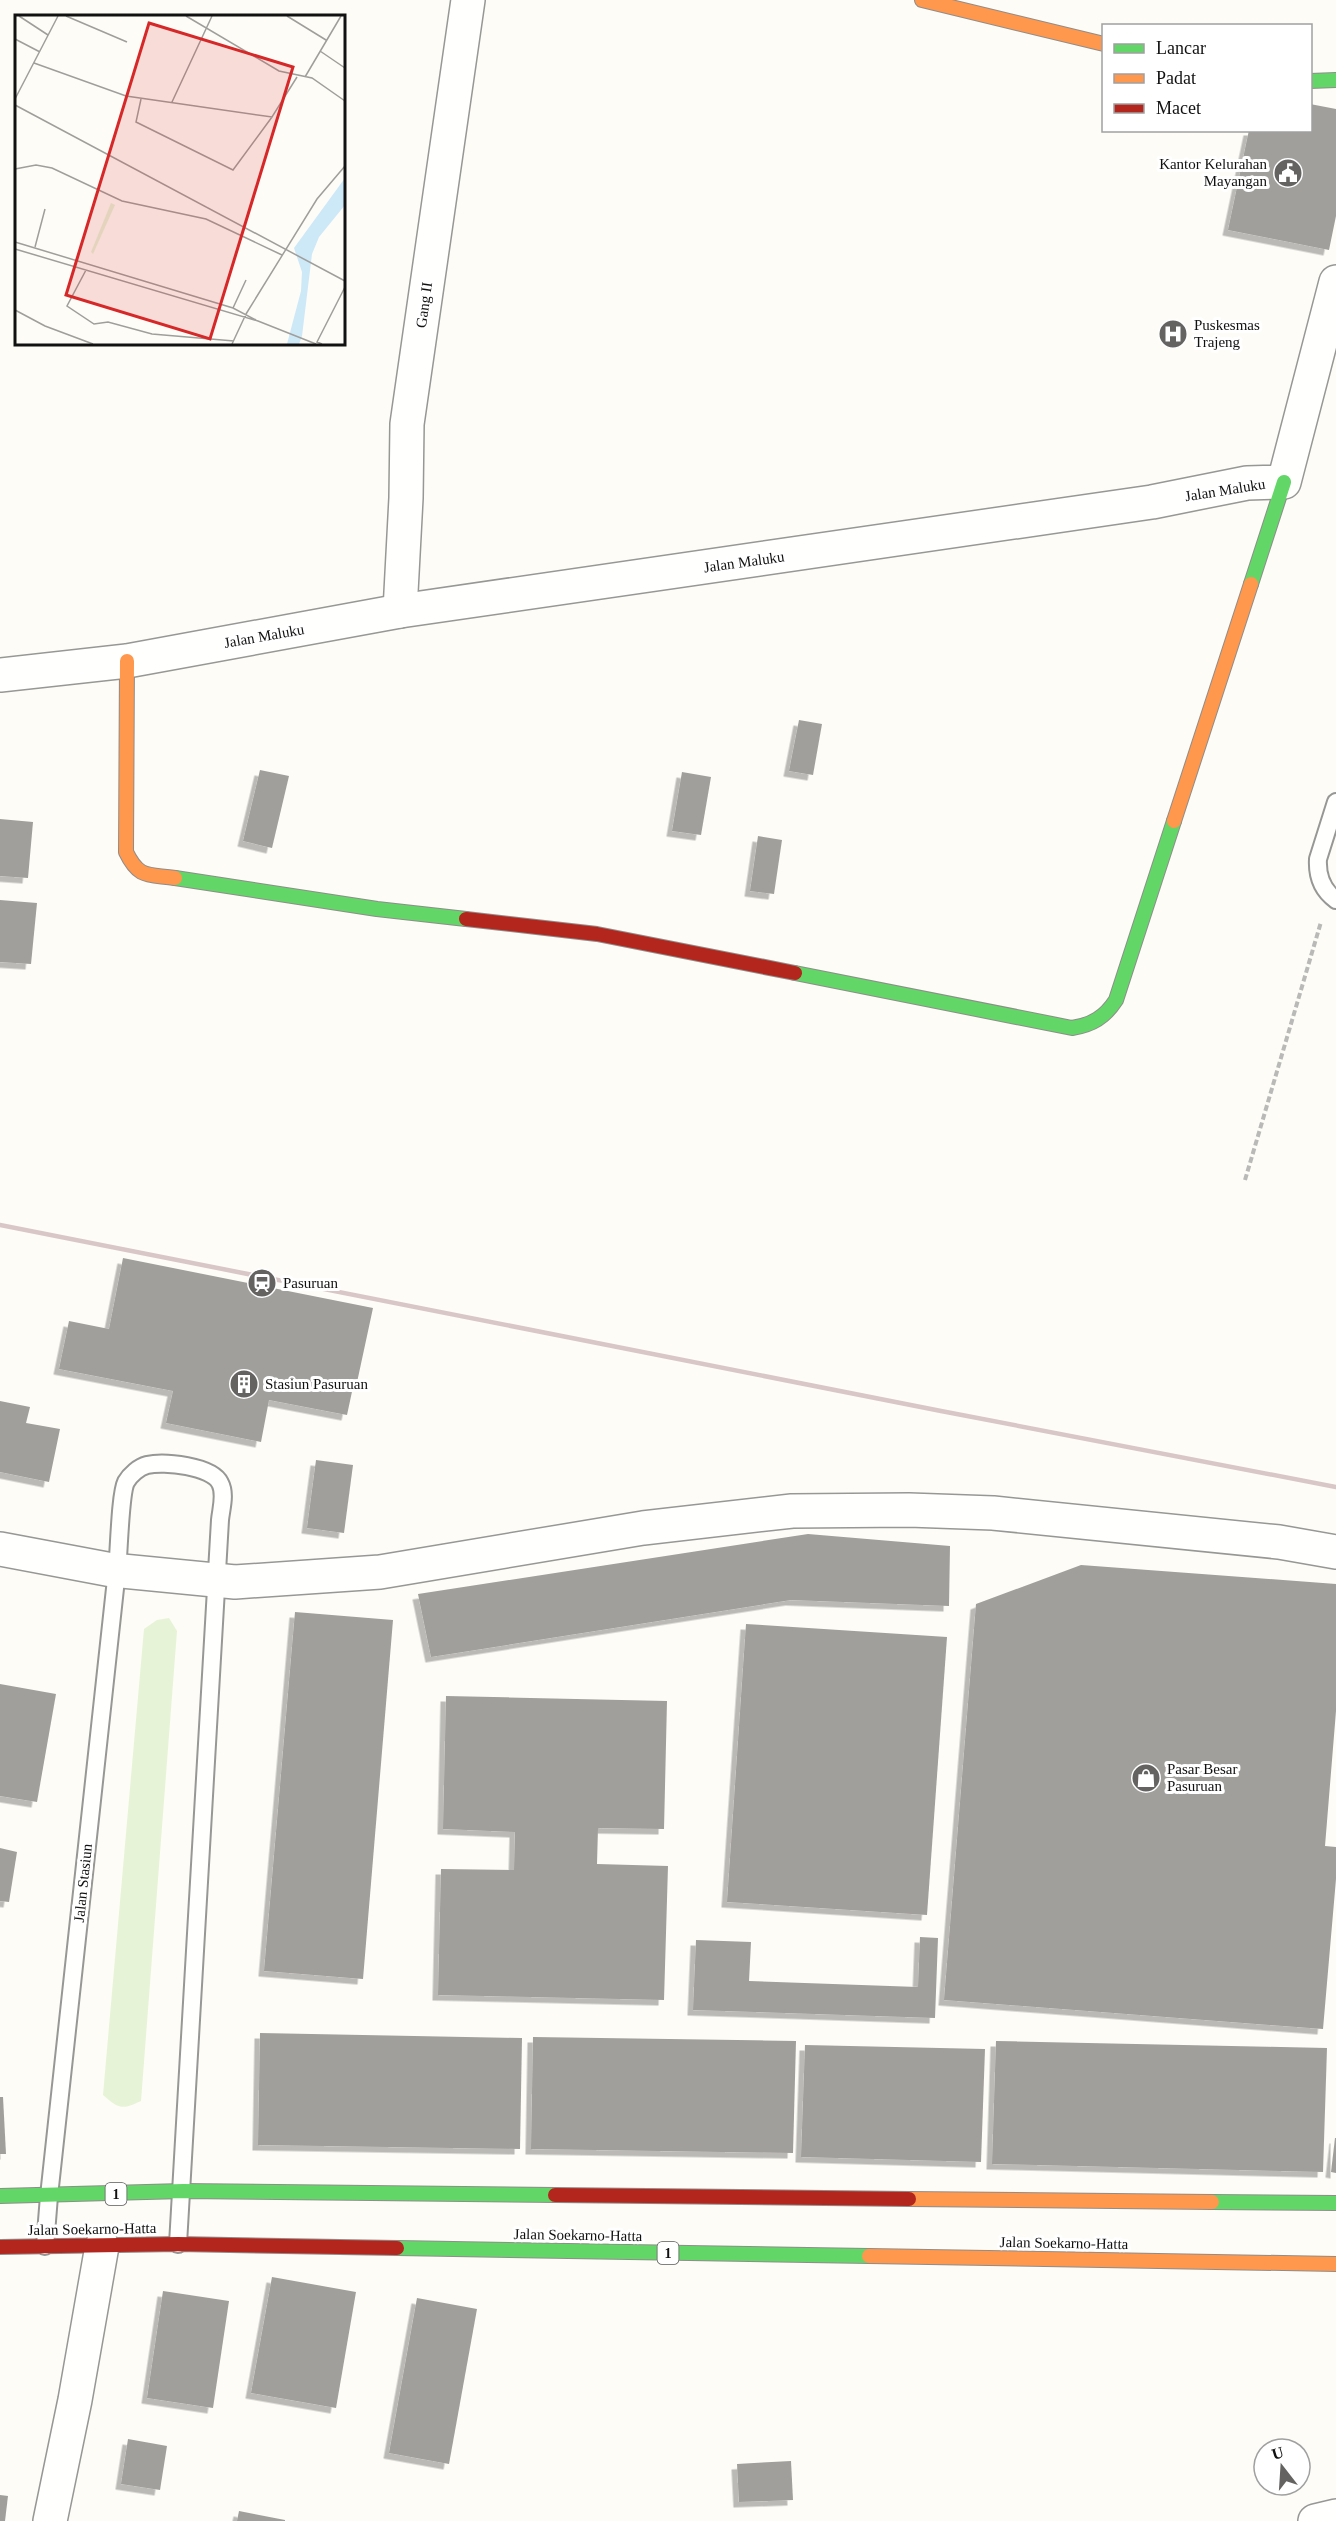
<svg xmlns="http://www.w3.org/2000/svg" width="1336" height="2521" font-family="'Times New Roman',serif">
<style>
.green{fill:#e7f3d7}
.building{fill:#a19f9c;filter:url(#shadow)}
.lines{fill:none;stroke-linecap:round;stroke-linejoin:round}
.lane-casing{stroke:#979795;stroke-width:20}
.street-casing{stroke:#979795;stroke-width:36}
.fast-casing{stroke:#8e8d8b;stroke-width:16}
.slow-casing{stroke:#8e8d8b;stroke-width:16}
.jam-casing{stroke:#8e8d8b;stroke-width:16}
.path{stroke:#b9b9b8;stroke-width:4;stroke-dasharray:6 3;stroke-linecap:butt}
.lane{stroke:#fffffe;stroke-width:16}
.street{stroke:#fffffe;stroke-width:33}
.fast{stroke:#63d668;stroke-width:14}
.slow{stroke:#ff974d;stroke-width:14}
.jam{stroke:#b3261e;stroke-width:14}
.rail{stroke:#d9c6c7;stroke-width:4.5}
.labels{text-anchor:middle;stroke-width:6;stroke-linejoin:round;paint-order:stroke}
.shield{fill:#fff;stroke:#585858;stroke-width:1.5}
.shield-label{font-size:14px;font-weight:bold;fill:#111}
.poi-label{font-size:15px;fill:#111;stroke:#fff;text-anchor:start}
.street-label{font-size:15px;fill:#111;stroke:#fff}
.inset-road{fill:none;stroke:#9f9e9b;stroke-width:1.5}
.view{fill:#d62828;fill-opacity:0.15;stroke:#d62828;stroke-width:3}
.inset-edge{fill:none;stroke:#111;stroke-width:3}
</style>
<defs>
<filter id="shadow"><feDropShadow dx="-5.5" dy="5.5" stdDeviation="0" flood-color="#0004"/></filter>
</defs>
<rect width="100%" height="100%" fill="#fdfcf7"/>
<path class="green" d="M169 1618 177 1631 141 2101C122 2110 119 2109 103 2095L144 1629 157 1620Z"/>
<g class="building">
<path d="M1310 104 1336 109V216L1329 250 1228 230 1249 130H1310Z"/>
<path d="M799 720 822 724 813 775 789 771Z"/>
<path d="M260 770 289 776 272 848 243 841Z"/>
<path d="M682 772 711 777 701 835 672 831Z"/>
<path d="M0 819 33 822 28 878 0 876Z"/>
<path d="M758 836 782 840 774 894 750 891Z"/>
<path d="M0 900 37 903 31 964 0 962Z"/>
<path d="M123 1258 373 1308 356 1387H353L347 1415 269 1400 261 1442 166 1423 173 1391 59 1369 69 1321 109 1329Z"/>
<path d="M0 1401 30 1407 26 1423 60 1429 49 1482 0 1472Z"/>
<path d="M316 1460 353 1465 344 1533 307 1528Z"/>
<path d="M808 1534 950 1546 949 1606 791 1600 431 1657 418 1594Z"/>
<path d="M1081 1565 1336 1584V1711L1325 1846 1336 1847V1879L1323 2029 944 2000 976 1604Z"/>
<path d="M295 1612 393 1620 363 1979 264 1971Z"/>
<path d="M746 1624 947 1637 927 1915 727 1902Z"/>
<path d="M0 1684 56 1694 37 1802 0 1796Z"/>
<path d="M446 1696 667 1701 664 1829 598 1828 597 1864 668 1866 664 2000 438 1995 441 1869 514 1870 515 1832 443 1829Z"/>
<path d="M0 1848 17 1852 9 1902 0 1901Z"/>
<path d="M920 1937 938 1938 935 2018 693 2010 696 1940 751 1942 749 1981 918 1987Z"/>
<path d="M260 2033 522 2038 520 2149 258 2145Z"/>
<path d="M533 2037 796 2041 793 2153 531 2149Z"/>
<path d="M996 2041 1327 2048 1323 2172 992 2164Z"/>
<path d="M805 2045 985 2049 981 2162 801 2157Z"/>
<path d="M0 2097H3L6 2154H0Z"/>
<path d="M1335 2138H1336V2173L1331 2172Z"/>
<path d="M272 2277 356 2292 336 2408 251 2393Z"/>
<path d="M163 2291 229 2301 213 2408 147 2398Z"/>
<path d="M417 2298 477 2309 449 2464 389 2453Z"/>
<path d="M128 2439 167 2446 160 2490 121 2484Z"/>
<path d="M791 2461 793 2500 739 2502 737 2464Z"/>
<path d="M0 2495 8 2496 5 2521H0Z"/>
<path d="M239 2511 285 2520V2521H237Z"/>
</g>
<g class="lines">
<g class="lane-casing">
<g id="lane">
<path d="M1336 802 1318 859C1317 876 1322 890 1336 900"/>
<path d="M45 2246 49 2196 117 1570C119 1554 120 1494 126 1482 130 1475 139 1467 147 1465 164 1461 212 1466 220 1483 226 1494 221 1509 220 1520L178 2244"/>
</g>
</g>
<g class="street-casing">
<g id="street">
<path d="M400 611 406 498 407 424 468 0"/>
<path d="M0 675 127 661 400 611 1152 502 1247 483 1284 482 1336 282"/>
<path d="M0 1549 112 1570 235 1582 380 1572 643 1528 792 1511 909 1510 993 1513 1279 1542 1336 1552"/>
<path d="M50 2521 75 2400 102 2246"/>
<path d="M1315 2521 1336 2516"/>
</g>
</g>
<g class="fast-casing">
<g id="fast">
<path d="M1310 81 1336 80"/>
<path d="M1251 584 1284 482"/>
<path d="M175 878 377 909 466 919"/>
<path d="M795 973 1072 1028C1092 1025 1105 1017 1116 1000L1174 821"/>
<path d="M0 2196 183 2191 555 2195"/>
<path d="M1212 2202 1336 2203"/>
<path d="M397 2248 869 2256"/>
</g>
</g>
<g class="slow-casing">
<g id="slow">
<path d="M922 0 1104 44"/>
<path d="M127 661 126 852C139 879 148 874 175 878"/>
<path d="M1174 821 1251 584"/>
<path d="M909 2199 1212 2202"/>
<path d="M869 2256 1336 2264"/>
</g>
</g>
<g class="jam-casing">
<g id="jam">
<path d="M466 919 597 934 795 973"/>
<path d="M555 2195 909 2199"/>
<path d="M0 2247 178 2244 397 2248"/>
</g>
</g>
<path class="path" d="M1245 1180 1321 922"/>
<use href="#lane" class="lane"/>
<use href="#street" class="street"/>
<use href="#fast" class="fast"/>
<use href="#slow" class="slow"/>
<use href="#jam" class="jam"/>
<path class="rail" d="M0 1225 941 1411 1336 1487"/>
</g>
<defs>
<g id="civic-disc" transform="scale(1.5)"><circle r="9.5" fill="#646362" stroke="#fff"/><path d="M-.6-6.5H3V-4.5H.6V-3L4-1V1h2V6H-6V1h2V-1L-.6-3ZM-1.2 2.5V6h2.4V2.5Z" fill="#fff"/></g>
<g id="hospital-disc" transform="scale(1.5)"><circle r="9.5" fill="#646362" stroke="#fff"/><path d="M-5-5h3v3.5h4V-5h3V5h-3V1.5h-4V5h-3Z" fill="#fff"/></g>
<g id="station-disc" transform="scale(1.5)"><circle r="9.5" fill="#646362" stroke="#fff"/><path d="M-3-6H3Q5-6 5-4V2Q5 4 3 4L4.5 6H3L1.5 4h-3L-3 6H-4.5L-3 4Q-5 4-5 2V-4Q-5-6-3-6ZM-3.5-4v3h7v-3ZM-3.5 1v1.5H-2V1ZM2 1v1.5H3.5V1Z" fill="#fff"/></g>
<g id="building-disc" transform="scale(1.5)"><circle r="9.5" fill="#646362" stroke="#fff"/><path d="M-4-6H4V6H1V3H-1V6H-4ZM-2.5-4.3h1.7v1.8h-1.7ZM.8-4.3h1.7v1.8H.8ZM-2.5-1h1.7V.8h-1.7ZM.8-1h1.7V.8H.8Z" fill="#fff"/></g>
<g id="shop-disc" transform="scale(1.5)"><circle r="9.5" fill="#646362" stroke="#fff"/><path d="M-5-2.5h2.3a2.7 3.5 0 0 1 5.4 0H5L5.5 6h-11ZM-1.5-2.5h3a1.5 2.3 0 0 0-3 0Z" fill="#fff"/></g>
</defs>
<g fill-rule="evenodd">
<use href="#civic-disc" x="1288" y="173"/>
<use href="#hospital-disc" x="1173" y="334"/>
<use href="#station-disc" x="262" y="1283"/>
<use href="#building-disc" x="244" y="1384"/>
<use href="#shop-disc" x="1146" y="1778"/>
</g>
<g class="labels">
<g class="shield">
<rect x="105.5" y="2183" width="21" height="22" rx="4.5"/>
<rect x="657.5" y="2242" width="21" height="22" rx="4.5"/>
</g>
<g class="shield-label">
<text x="116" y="2199">1</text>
<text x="668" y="2258">1</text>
</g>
<g class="poi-label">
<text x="1267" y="169" text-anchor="end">Kantor Kelurahan<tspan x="1267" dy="17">Mayangan</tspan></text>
<text x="1194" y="330">Puskesmas<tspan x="1194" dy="17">Trajeng</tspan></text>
<text x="283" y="1288">Pasuruan</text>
<text x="265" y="1389">Stasiun Pasuruan</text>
<text x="1167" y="1774">Pasar Besar<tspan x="1167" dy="17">Pasuruan</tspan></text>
</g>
<g class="street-label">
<text transform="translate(424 305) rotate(-82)" y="5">Gang II</text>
<text transform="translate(1225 490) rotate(-9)" y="5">Jalan Maluku</text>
<text transform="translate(744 562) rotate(-8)" y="5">Jalan Maluku</text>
<text transform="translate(264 636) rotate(-10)" y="5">Jalan Maluku</text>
<text transform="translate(83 1883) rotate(-84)" y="5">Jalan Stasiun</text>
<text transform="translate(92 2229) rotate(-1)" y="5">Jalan Soekarno-Hatta</text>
<text transform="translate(578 2235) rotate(1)" y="5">Jalan Soekarno-Hatta</text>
<text transform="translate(1064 2243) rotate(1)" y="5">Jalan Soekarno-Hatta</text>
</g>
</g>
<g transform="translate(15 15)">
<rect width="330" height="330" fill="#fdfcf7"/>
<path d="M96 188 100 190 78 239 76 237Z" fill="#e7f3d7"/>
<path d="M330 163V190L304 222 297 239 287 321 284 329H272L286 276 287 257 279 233Z" fill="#cde8f7"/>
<path class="inset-road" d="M4 1 33 20M51 1 112 27M171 1 264 56 297 63 330 86M272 1 311 25M0 24 25 37M305 36 330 53M19 48 111 81 257 102 282 62M290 62 326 1M0 84 43 1M126 84 121 107 218 155 257 102M157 87 197 1M0 90 330 266M0 154 21 150 37 153 107 186 191 204 267 240M0 227 218 293 241 305M20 232 30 194M0 234 243 306 301 329M71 255 52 291 79 309 93 307 137 319 219 326M218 293 231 265M0 295 30 311 78 329M231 299 302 184 330 151M217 329 231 299M307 329 302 327 330 272"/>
<path class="view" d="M134 8 278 52 195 324 51 280Z"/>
<rect width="330" height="330" class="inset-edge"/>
</g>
<rect x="1102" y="24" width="210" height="108" fill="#ffffff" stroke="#a0a0a0" stroke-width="1.5"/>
<rect x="1114" y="44" width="30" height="9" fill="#63d668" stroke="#a0a0a0" stroke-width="1.5"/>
<text x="1156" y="54" font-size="18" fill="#111111">Lancar</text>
<rect x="1114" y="74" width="30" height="9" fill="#ff974d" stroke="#a0a0a0" stroke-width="1.5"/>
<text x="1156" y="84" font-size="18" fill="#111111">Padat</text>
<rect x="1114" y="104" width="30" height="9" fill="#b3261e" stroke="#a0a0a0" stroke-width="1.5"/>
<text x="1156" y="114" font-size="18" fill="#111111">Macet</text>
<g transform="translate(1282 2467) rotate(343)"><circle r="28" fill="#ffffff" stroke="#a0a0a0" stroke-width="1.5"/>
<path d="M0-4.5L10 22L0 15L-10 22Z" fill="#646362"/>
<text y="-9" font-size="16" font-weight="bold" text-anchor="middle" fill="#111111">U</text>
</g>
</svg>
